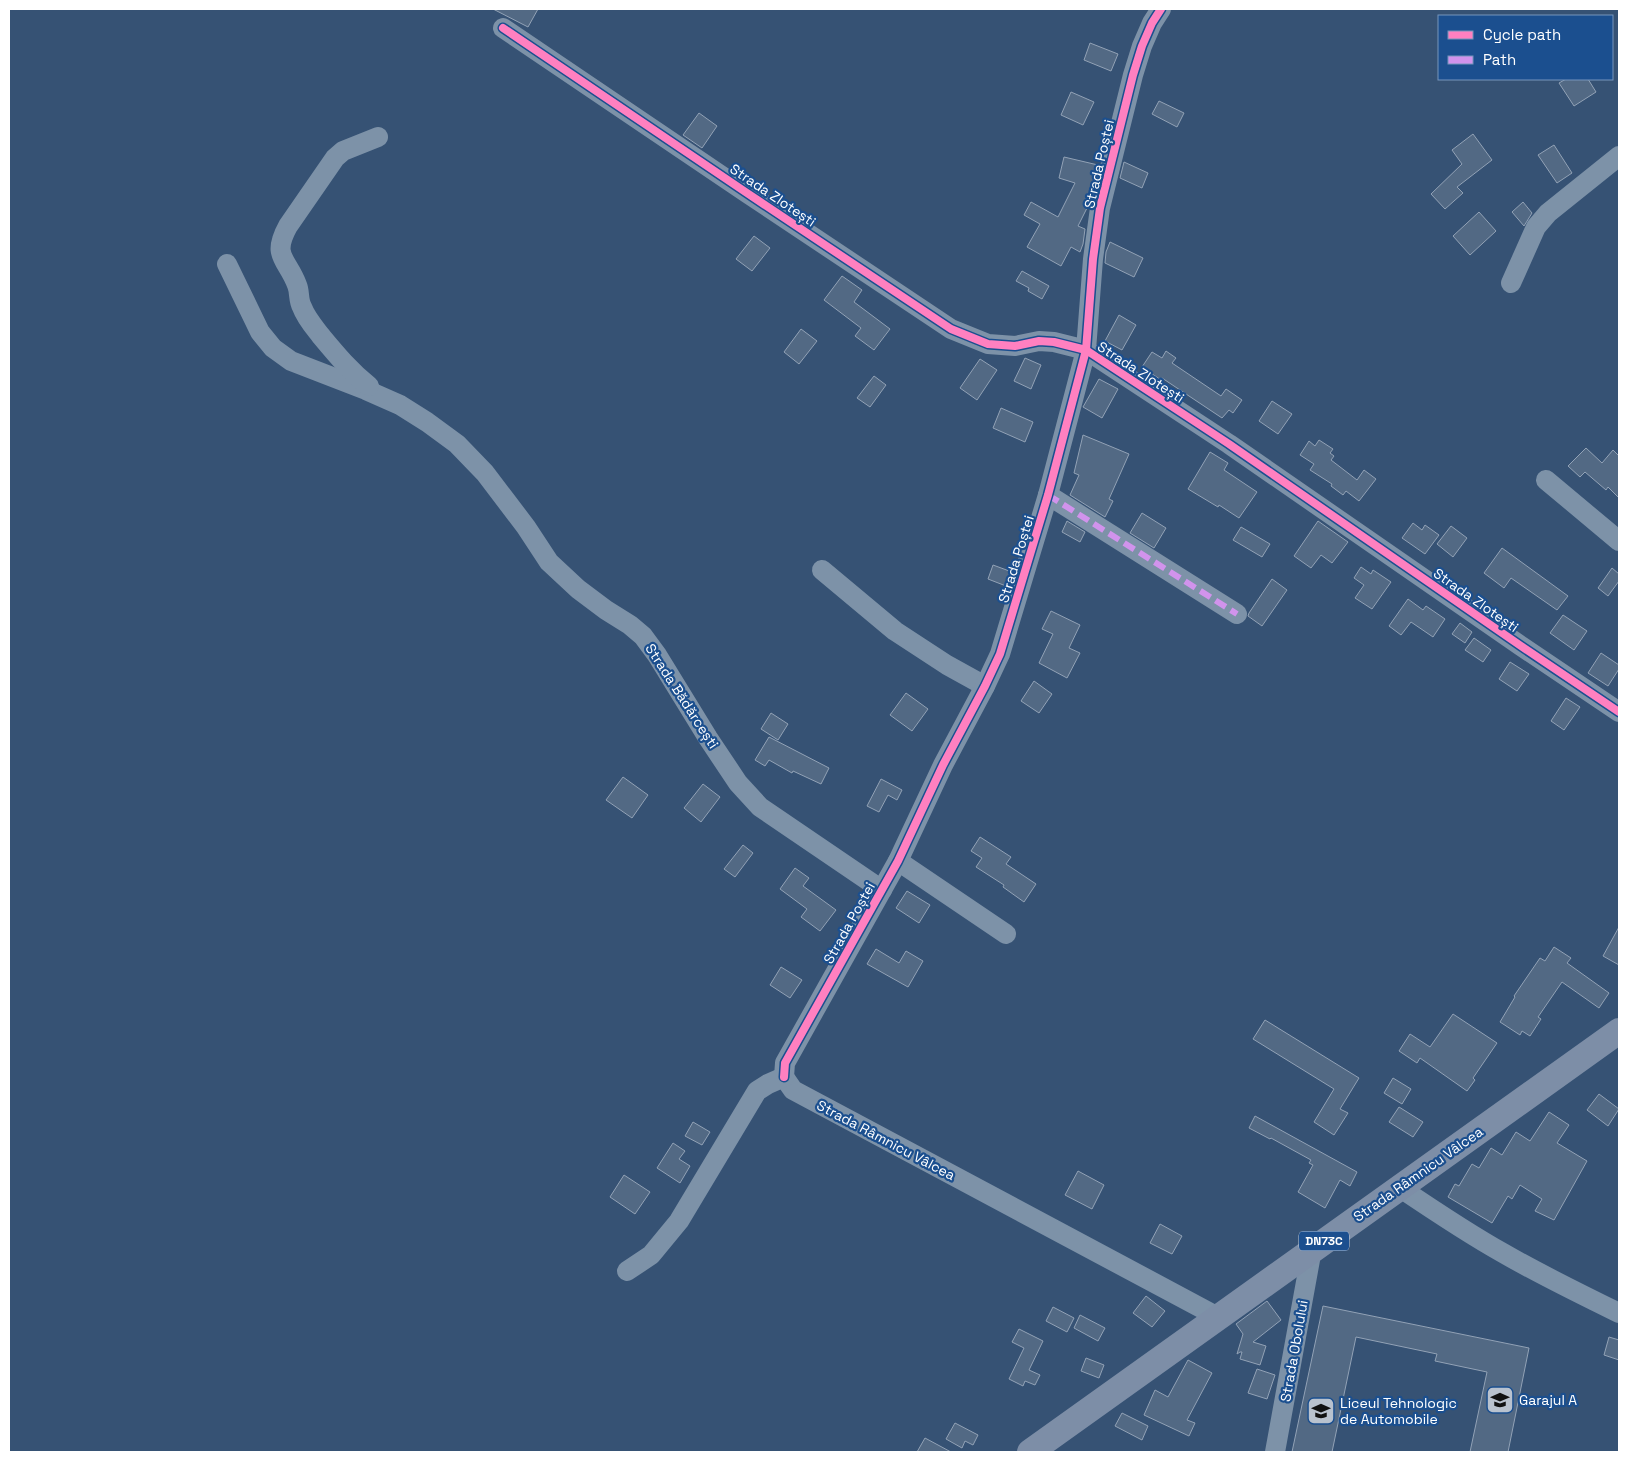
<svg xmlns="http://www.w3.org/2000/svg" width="1628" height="1461" font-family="'Space Grotesk',sans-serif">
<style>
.building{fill:#526984;stroke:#92a2b6}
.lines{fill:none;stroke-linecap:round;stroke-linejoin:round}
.minor{stroke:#7d92a8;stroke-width:20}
.major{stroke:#7d8ea7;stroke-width:26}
.quiet{stroke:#d193ec;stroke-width:6;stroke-dasharray:12 6;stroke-linecap:butt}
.cycleway-casing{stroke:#1b4f8f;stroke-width:11}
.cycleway{stroke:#ff80c0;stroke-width:8}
.labels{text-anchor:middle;stroke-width:4.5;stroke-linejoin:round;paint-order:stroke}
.shield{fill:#1b4f8f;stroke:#bbcadd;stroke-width:1}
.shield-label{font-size:12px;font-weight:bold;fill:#fff}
.street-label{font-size:14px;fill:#fff;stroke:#1b4f8f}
.poi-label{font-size:14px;fill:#fff;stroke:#1b4f8f;text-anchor:start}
</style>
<rect width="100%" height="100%" fill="#365274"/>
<g class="building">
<path d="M493 9H538L528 27Z"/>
<path d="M1090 43 1118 54 1111 71 1084 60Z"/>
<path d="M1566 79H1588L1596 92 1574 106 1559 83Z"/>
<path d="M1071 92 1094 102 1083 125 1061 115Z"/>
<path d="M1159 101 1184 113 1177 127 1152 114Z"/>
<path d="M699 113 717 126 702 148 683 135Z"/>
<path d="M1473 134 1492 160 1457 187 1463 193 1445 209 1431 194 1462 164 1452 150Z"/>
<path d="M1554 145 1572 173 1557 183 1538 155Z"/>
<path d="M1064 157 1098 165 1089 204 1078 226 1085 229 1083 244 1080 252 1071 247 1061 266 1027 247 1040 224 1024 215 1031 202 1058 217 1075 183 1059 178Z"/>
<path d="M1124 162 1148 173 1142 188 1120 178Z"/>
<path d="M1523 202 1532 213 1524 226 1512 212Z"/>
<path d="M1479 212 1496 231 1470 255 1453 236Z"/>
<path d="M754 236 770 248 752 271 736 259Z"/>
<path d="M1110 242 1143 258 1134 277 1105 263 1106 252Z"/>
<path d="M1022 271 1049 286 1042 299 1028 291 1029 288 1016 281Z"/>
<path d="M842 276 862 290 854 302 890 329 874 350 855 336 861 328 824 300Z"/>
<path d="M1119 315 1136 325 1122 350 1105 341Z"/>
<path d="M801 329 817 341 799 364 784 352Z"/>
<path d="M1166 351 1176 358 1172 363 1221 396 1226 389 1242 400 1233 413 1229 410 1222 418 1162 378 1161 380 1142 367 1152 352 1162 358Z"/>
<path d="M1025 358 1041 365 1031 389 1014 381Z"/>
<path d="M980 359 997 370 977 400 960 388Z"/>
<path d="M874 376 886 385 870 407 857 398Z"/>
<path d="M1099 379 1118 389 1102 418 1083 407Z"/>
<path d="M1272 401 1292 414 1278 434 1259 421Z"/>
<path d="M1001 408 1033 422 1025 442 993 428Z"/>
<path d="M1083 435 1129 454 1109 499 1113 501 1105 517 1070 495 1079 475 1074 473Z"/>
<path d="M1319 440 1333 449 1330 453 1334 456 1331 460 1357 480 1364 470 1376 479 1359 501 1346 491 1343 495 1331 486 1332 484 1310 470 1314 464 1300 455 1309 441 1315 446Z"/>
<path d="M1586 448 1602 463 1613 450 1619 456V498L1608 487 1606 490 1585 472 1580 477 1568 466Z"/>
<path d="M1210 452 1228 463 1224 470 1257 492 1239 518 1219 505 1218 507 1188 489Z"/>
<path d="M1142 513 1166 528 1154 548 1130 533Z"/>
<path d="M1067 521 1085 532 1080 542 1062 532Z"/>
<path d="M1318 521 1348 542 1332 563 1321 555 1311 568 1294 556Z"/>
<path d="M1413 523 1422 530 1425 525 1439 535 1425 554 1402 538Z"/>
<path d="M1451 526 1467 538 1453 557 1437 544Z"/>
<path d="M1241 527 1270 544 1262 557 1233 540Z"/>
<path d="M1502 548 1568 596 1557 610 1511 578 1504 588 1484 573Z"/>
<path d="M993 565 1012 572 1006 586 988 579Z"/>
<path d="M1361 567 1371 574 1373 570 1391 582 1372 609 1355 598 1364 585 1354 578Z"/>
<path d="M1612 568 1619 574V581L1608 596 1598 588Z"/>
<path d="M1272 579 1287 590 1262 626 1248 616 1249 613Z"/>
<path d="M1408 599 1423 610 1426 606 1445 619 1433 637 1411 622 1401 635 1389 626Z"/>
<path d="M1051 611 1080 625 1069 648 1080 653 1067 678 1039 663 1053 634 1042 629Z"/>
<path d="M1563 615 1587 631 1574 650 1550 633Z"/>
<path d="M1460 623 1472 632 1465 643 1452 634Z"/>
<path d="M1474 638 1491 650 1483 662 1465 650Z"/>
<path d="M1601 653 1619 665V669L1608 686 1588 673Z"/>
<path d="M1510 662 1529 674 1517 691 1499 679Z"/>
<path d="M1034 681 1052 694 1039 713 1021 701Z"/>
<path d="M906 693 928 709 912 731 890 715Z"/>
<path d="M1566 698 1580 707 1564 730 1551 721Z"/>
<path d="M771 713 788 724 778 740 761 729Z"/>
<path d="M769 737 829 768 821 784 793 771 792 773 769 760 765 766 755 760Z"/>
<path d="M623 777 648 795 632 818 606 800Z"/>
<path d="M881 779 902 790 897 800 888 795 879 812 867 806Z"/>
<path d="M703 784 720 797 701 822 684 808Z"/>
<path d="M980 837 1011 857 1006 864 1036 884 1024 902 1003 887 1004 885 976 867 982 858 971 851Z"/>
<path d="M743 845 753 853 735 877 724 869Z"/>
<path d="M795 868 809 878 803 886 836 910 820 931 801 917 807 909 780 889Z"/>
<path d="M907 891 930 905 919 923 896 908Z"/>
<path d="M1619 927V965L1603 956Z"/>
<path d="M1554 947 1571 958 1567 963 1609 993 1599 1008 1562 982 1538 1017 1541 1019 1530 1036 1522 1031 1520 1035 1500 1022 1515 997 1514 996 1540 958 1545 961Z"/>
<path d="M876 949 899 963 906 951 923 961 908 987 867 964Z"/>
<path d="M781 967 802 980 790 998 770 985Z"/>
<path d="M1453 1014 1497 1043 1473 1078 1475 1080 1467 1091 1420 1058 1417 1063 1399 1051 1410 1034 1430 1047Z"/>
<path d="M1265 1020 1359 1078 1340 1109 1348 1113 1334 1135 1314 1122 1334 1089 1253 1039Z"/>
<path d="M1393 1078 1411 1089 1402 1104 1384 1093Z"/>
<path d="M1599 1094 1619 1109 1608 1126 1587 1110Z"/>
<path d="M1399 1107 1423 1122 1413 1137 1389 1122Z"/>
<path d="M1549 1112 1569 1125 1557 1143 1587 1161 1554 1220 1535 1211 1542 1199 1520 1185 1512 1199 1508 1196 1492 1223 1448 1197 1455 1184 1459 1186 1472 1164 1479 1168 1491 1148 1502 1155 1516 1132 1530 1141Z"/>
<path d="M1255 1116 1357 1172 1350 1186 1340 1180 1325 1208 1298 1192 1313 1165 1309 1163 1311 1160 1271 1138 1270 1139 1249 1128Z"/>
<path d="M693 1122 710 1132 702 1145 685 1136Z"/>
<path d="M673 1143 685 1151 679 1159 690 1166 680 1183 657 1168Z"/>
<path d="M1078 1171 1104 1185 1092 1209 1065 1195Z"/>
<path d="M624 1175 650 1192 635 1214 610 1197Z"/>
<path d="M1160 1224 1182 1236 1172 1254 1150 1243Z"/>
<path d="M1146 1296 1165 1311 1152 1327 1133 1313Z"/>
<path d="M1267 1301 1281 1320 1253 1342 1266 1346 1260 1365 1240 1359 1242 1352H1240L1237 1354 1243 1334 1236 1324Z"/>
<path d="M1323 1306 1529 1348 1508 1452H1470L1487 1372 1435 1361 1437 1354 1356 1337 1332 1452H1292Z"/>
<path d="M1053 1307 1074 1318 1067 1332 1046 1321Z"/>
<path d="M1080 1315 1105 1328 1098 1341 1074 1328Z"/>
<path d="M1019 1329 1043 1341 1029 1370 1040 1375 1035 1385 1025 1381 1023 1386 1009 1379 1024 1348 1012 1342Z"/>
<path d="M1609 1337 1619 1340V1360L1604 1355Z"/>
<path d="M1086 1358 1104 1365 1099 1378 1081 1371Z"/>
<path d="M1188 1360 1212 1373 1187 1420 1195 1423 1189 1436 1144 1415 1155 1390 1168 1397Z"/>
<path d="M1257 1369 1275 1375 1267 1399 1248 1393Z"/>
<path d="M1122 1413 1148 1426 1142 1440 1115 1426Z"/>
<path d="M955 1423 978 1435 973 1445 965 1441 962 1448 946 1439Z"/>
<path d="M925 1438 951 1452H917Z"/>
</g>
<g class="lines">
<g class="minor">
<path d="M503 28 747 193 951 329 988 344 1015 346 1039 341 1054 342 1086 350 1229 444 1521 646 1619 712"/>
<path d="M227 264 260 332 273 348 291 361 366 390 400 405 427 422 457 444 485 473 526 527 549 562 578 589 606 610 630 625 643 636 657 655 708 738 738 783 760 807 882 890"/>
<path d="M1511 283 1536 227 1548 213 1619 156"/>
<path d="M369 386C350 371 336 354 321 336 314 327 306 318 302 307 298 300 300 292 297 285 287 258 271 257 288 226L335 158 343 151 378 137"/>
<path d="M1546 480 1619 541"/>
<path d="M1048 495 1237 614"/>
<path d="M822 570 895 631 947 665 985 686"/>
<path d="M898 861 1006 934"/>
<path d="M784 1077 785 1063 898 861 943 765 985 686 1000 654 1048 495 1086 350 1093 259 1100 208 1133 75 1142 46 1152 23 1161 9"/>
<path d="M784 1077 793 1090 1218 1317"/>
<path d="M1399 1187C1433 1210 1467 1233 1503 1253 1541 1275 1580 1294 1619 1313"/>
<path d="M627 1271 651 1255 679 1221 757 1091 768 1084 784 1077"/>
<path d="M1275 1452 1312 1249"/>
</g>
<path class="major" d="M1030 1452 1619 1031"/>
<path class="quiet" d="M1048 495 1237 614"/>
<g class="cycleway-casing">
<g id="cycleway">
<path d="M503 28 747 193 951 329 988 344 1015 346 1039 341 1054 342 1086 350 1229 444 1521 646 1619 712"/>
<path d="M784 1077 785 1063 898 861 943 765 985 686 1000 654 1048 495 1086 350 1093 259 1100 208 1133 75 1142 46 1152 23 1161 9"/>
</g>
</g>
<use href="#cycleway" class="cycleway"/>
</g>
<defs>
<g id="university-square" transform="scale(1.4375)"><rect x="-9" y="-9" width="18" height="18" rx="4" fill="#b9c2ce" stroke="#1b4f8f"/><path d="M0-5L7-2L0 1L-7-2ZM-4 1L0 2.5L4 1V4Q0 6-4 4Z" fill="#111"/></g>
</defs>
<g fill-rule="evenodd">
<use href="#university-square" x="1500" y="1400"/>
<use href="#university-square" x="1321" y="1411"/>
</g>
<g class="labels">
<rect class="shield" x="1299" y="1231.5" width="50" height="19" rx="4"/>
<g class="shield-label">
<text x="1324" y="1245">DN73C</text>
</g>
<g class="street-label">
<text transform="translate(1099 164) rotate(-77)" y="5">Strada Poștei</text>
<text transform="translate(773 195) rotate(34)" y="5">Strada Zlotești</text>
<text transform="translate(1141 372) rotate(33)" y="5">Strada Zlotești</text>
<text transform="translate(1016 559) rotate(-73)" y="5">Strada Poștei</text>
<text transform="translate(1476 600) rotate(35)" y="5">Strada Zlotești</text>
<text transform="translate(682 696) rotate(57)" y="5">Strada Bădărcești</text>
<text transform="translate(849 923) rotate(-61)" y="5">Strada Poștei</text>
<text transform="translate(886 1140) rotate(28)" y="5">Strada Râmnicu Vâlcea</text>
<text transform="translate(1418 1174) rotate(-35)" y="5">Strada Râmnicu Vâlcea</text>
<text transform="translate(1294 1351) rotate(-80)" y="5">Strada Obolului</text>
</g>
<g class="poi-label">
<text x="1519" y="1405">Garajul A</text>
<text x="1340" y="1408">Liceul Tehnologic<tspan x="1340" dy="16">de Automobile</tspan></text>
</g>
</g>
<rect width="1628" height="1461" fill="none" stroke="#ffffff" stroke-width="20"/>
<rect x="1438" y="15" width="175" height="65" fill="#1b4f8f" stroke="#7695bc"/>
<rect x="1448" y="31" width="25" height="8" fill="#ff80c0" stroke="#7695bc"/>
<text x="1483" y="40" font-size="15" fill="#ffffff">Cycle path</text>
<rect x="1448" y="56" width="25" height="8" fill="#d193ec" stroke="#7695bc"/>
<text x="1483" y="65" font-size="15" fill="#ffffff">Path</text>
</svg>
